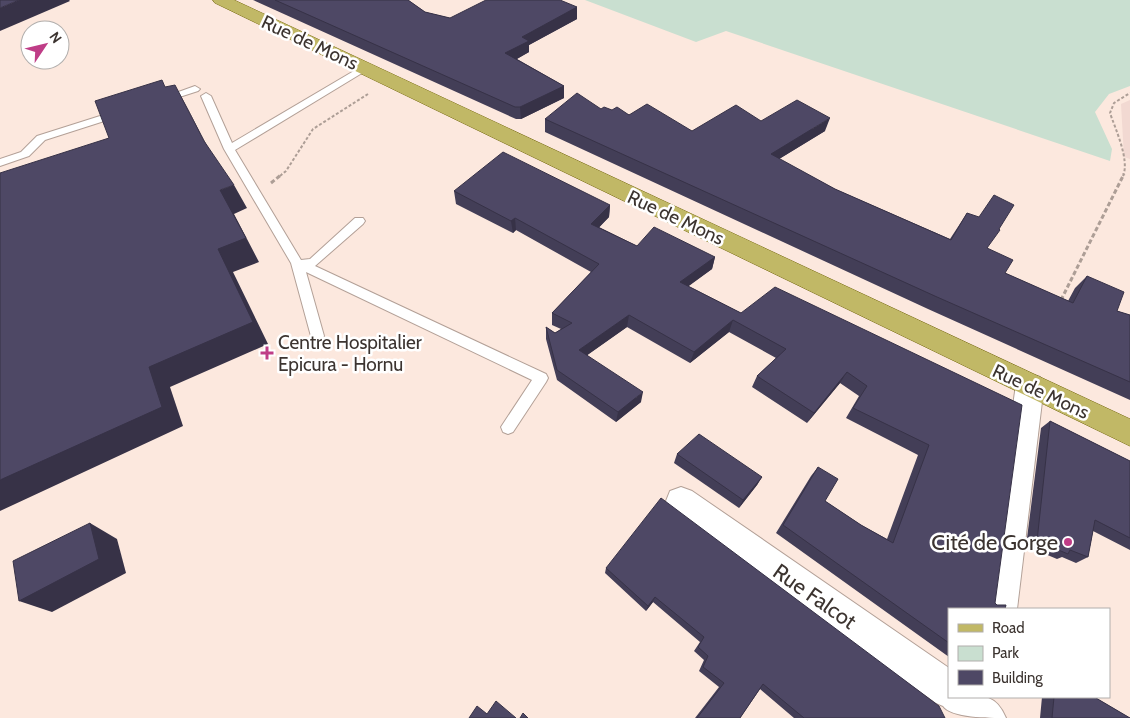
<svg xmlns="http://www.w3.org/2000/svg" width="1130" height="718" font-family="Cabin,sans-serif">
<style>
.education{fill:#f2d9d2}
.green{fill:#c9dfd0}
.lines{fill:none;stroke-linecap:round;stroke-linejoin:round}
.lane-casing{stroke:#b3a097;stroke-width:2}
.street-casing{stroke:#b3a097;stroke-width:2}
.primary-casing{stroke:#776b11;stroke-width:1}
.path-far1{stroke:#ad9e96;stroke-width:2;stroke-dasharray:3 2;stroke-linecap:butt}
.path{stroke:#ad9e96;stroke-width:3;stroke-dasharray:4.5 2.5;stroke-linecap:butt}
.lane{fill:#fff;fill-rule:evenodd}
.street{fill:#fff;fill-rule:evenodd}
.primary{fill:#c1b866;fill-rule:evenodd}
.wall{fill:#433e57}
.shaded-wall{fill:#373247}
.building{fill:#4e4865;stroke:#373247}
.poi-dot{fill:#bf3d87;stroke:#fff;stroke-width:2}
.labels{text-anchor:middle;stroke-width:5;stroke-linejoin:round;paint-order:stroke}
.street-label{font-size:19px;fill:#3c3430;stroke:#fff}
.poi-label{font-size:19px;fill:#3c3430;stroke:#fff;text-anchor:start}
.near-poi-label{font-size:22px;fill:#3c3430;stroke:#fff;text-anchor:end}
.near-street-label{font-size:22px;fill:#3c3430;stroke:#fff}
</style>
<rect width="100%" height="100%" fill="#fce8de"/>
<path class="education" d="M1130 100V159L1124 157 1121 104Z"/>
<path class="green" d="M585 0H1130V86L1109 94 1095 112 1112 149 1110 161 726 31 696 42Z"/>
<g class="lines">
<g class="lane-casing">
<g id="lane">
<path d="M364 65 369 68 367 70 235 150 301 260 310 259 355 218H363L365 221 363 224 315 266 546 374 548 378 546 382 513 432 508 434 503 432 501 427 532 380 306 272 324 336 322 340 317 341 312 340 291 263 224 149 201 96 206 93 211 96 232 143Z"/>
<path d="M195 86 200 89 198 91 164 102 159 99Z"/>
<path d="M119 110 123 111V115L45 140 29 156 0 166V159L21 152 37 136Z"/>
</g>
</g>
<g class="street-casing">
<g id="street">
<path d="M1030 374 1040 377 1044 385 1017 609H983L1016 385 1020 377Z"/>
<path d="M681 487 692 491 949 668V697C976 697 994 689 1006 718 989 718 951 718 943 706L936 703 670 511 666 501 670 491Z"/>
</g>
</g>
<g class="primary-casing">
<path id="primary" d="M213 0H234L1130 419V446L215 3Z"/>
</g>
<g class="path-far1">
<path d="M280 176 286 171 313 129 368 94"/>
<path d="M1123 176C1130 160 1115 128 1110 113L1114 103 1130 93"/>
</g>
<g class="path">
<path d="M271 183 282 174"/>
<path d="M1061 300 1124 174"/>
</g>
<use href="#lane" class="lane"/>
<use href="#street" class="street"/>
<use href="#primary" class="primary"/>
</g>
<g class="wall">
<path d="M253 0H408L425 12 450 18 577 7V19L529 45V52L517 59 564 86V98L521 119H516Z"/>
<path d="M601 109 612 110 692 131 761 121 825 131 779 159 835 189 950 239 967 213 987 248 1005 273 1068 301 1075 288 1087 276 1117 311 1130 315V400L928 309 545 132V119Z"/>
<path d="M454 191 610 205 609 217 599 227 637 246 715 257 712 269 688 286 741 313 1022 405 949 609V657L776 533 811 476 818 467 825 501 861 525 887 539 918 455 846 418 859 396 840 383 807 423 752 387 757 376 776 358 729 332 690 363 627 327 587 355 641 402 616 422 557 380 546 339V327L555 333 561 329 552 325V313L591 272 516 230 513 233 456 204Z"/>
<path d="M1050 421 1130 461V550L1093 531 1088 557 1076 563 1062 557 1057 559 1026 546 1041 428Z"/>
<path d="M677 454 762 477 757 485 739 508 674 463Z"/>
<path d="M606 568 945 718H794L760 689 740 718H695L719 687 699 671 704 660 694 651 700 642 653 602 646 611 605 573Z"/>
<path d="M1042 697H1096V698L1130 718H1040Z"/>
</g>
<g class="shaded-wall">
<path d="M19 0H69L70 1 0 31V8Z"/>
<path d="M577 7V19L529 45V52L506 65 505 53 522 37Z"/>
<path d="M175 85 188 109 217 165 204 141Z"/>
<path d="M564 86V98L521 119 520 107Z"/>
<path d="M830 118 825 131 766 167 771 154Z"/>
<path d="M234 185 247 208 234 214 259 262 233 272 268 344 170 387 183 426 0 511V480L149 367 218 249 220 190Z"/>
<path d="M610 205 609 217 591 236V224Z"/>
<path d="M515 218 516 230 513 233 511 221Z"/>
<path d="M715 257 712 269 678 294 680 282Z"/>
<path d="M629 315 627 327 579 361V350Z"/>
<path d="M733 320 729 332 690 363 694 352Z"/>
<path d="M847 372 840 383 807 423 814 413Z"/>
<path d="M643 392 641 402 616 422 618 412Z"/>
<path d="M762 477 757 485 739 508 743 500Z"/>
<path d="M90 523 117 539 126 573 52 612 19 601Z"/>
<path d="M655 597 653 602 646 611 648 606Z"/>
</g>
<g class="building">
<path d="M0 0H19L0 8Z"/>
<path d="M275 0H408L425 12 450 18 486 0H560L577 7 522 37 529 41 505 53 564 86 520 107H515Z"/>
<path d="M162 80 165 87 175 85 204 141 234 185 220 190 246 238 218 249 253 322 149 367 162 407 0 480V173L109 138 95 101Z"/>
<path d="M577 93 601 109 604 107 612 110 617 107 629 115 647 104 692 131 736 105 761 121 797 100 830 118 771 154 835 189 951 240 967 213 979 217 994 195 1014 205 999 229 1000 230 987 248 1013 260 1005 273 1073 303 1087 276 1124 292 1117 311 1130 315V382L937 297 545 119Z"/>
<path d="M503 152 610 205 591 224 637 246 654 227 715 257 680 282 741 313 775 287 1022 405 995 603 997 605H1006L1005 609H949V643L783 525 818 467 838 479 825 501 861 525 893 543 929 445 853 408 867 386 847 372 814 413 757 376 786 349 733 320 694 352 629 315 579 350 643 392 618 412 557 370 546 327 555 333 572 323 552 313 599 264 515 218 511 221 454 191Z"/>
<path d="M1050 421 1130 461V538L1095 520 1088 557 1070 550 1068 554 1037 541Z"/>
<path d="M699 434 762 477 743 500 677 454Z"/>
<path d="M661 498 939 706 945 718H804L763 684 740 718H697L724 683 703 667 708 656 698 647 704 637 655 597 648 606 606 568Z"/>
<path d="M90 523 99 559 19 601 13 561Z"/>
<path d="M1054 697H1096V698L1130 718H1052Z"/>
<path d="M496 701 516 718H469L477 706 487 714Z"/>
<path d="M523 713 528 718H520Z"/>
</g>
<g class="poi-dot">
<path d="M264.5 345.5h5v5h5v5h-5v5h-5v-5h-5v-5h5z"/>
<circle cx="1068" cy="542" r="5"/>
</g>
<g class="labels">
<g class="street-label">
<text transform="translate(310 42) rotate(25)" y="7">Rue de Mons</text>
<text transform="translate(676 217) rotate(25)" y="7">Rue de Mons</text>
<text transform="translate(1041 391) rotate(25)" y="7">Rue de Mons</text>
</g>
<g class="poi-label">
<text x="278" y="349">Centre Hospitalier<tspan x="278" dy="22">Epicura - Hornu</tspan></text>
</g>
<g class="near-poi-label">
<text x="1058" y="550">Cité de Gorge</text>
</g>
<g class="near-street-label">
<text transform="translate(815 596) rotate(35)" y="8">Rue Falcot</text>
</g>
</g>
<rect x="948" y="608" width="162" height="90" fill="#ffffff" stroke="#b1aeac"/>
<rect x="958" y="624" width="25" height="8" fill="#c1b866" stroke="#b1aeac"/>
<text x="992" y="633" font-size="15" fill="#3c3430">Road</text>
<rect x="958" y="646" width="25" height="15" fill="#c9dfd0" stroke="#b1aeac"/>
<text x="992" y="658" font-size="15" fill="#3c3430">Park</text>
<rect x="958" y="670" width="25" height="15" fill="#4e4865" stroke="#b1aeac"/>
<text x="992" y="683" font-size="15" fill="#3c3430">Building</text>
<g transform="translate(45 45) rotate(55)"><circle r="24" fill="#ffffff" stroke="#b1aeac"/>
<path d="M0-4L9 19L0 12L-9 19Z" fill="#bf3d87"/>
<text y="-8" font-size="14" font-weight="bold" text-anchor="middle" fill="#3c3430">N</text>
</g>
</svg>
